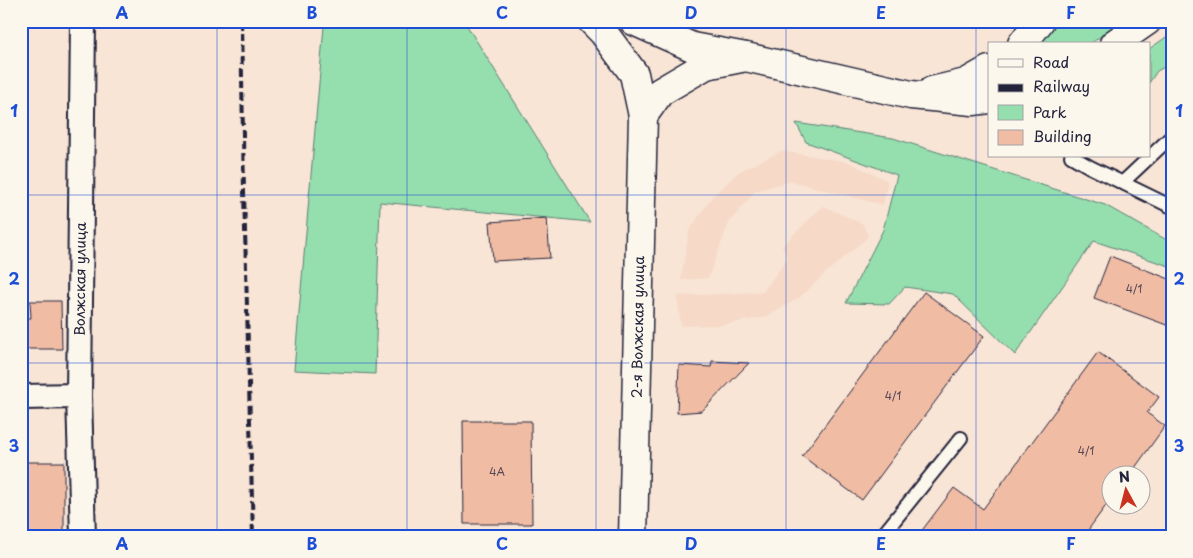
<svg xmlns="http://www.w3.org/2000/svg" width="1193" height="558" font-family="'Playpen Sans',sans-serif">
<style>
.built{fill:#f6d9c7}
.green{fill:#95deae;stroke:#5c8074}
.building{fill:#f1bca4;stroke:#22223b}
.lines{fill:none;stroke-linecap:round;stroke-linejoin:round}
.lane-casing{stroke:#22223b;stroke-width:16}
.street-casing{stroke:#22223b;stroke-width:28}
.secondary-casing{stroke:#22223b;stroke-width:31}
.primary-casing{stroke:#22223b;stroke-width:31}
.lane{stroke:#fbf7ec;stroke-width:12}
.street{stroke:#fbf7ec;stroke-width:24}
.secondary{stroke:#fbf7ec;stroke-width:28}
.primary{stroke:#fbf7ec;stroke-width:28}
.rail{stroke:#22223b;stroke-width:4;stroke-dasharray:8 4;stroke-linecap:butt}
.grid{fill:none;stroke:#1d4ed8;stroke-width:1;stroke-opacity:0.55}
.labels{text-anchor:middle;stroke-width:5;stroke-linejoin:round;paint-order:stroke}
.number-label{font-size:11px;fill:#564855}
.street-label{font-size:14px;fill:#22223b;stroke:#fbf7ec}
.neatline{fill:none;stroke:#1d4ed8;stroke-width:2}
.grid-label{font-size:16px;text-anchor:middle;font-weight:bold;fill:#1d4ed8}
</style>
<rect width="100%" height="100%" fill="#f8e5d6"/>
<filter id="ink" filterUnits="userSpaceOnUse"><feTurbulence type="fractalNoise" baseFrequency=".02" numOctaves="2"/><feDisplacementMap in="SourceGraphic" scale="10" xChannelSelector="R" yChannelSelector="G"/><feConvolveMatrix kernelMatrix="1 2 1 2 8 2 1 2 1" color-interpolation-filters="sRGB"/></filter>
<g filter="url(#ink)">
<g class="built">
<path d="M782 151 848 162 888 181 883 205 791 181 755 191 729 223 708 278 681 280 689 231 712 197 740 171Z"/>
<path d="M823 206 863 224 868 237 829 270 799 298 766 317 722 325 681 326 677 296 763 292 788 258 782 246Z"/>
</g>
<g class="green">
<path d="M356 21H464L590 222 380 202 375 374 294 370 324 26Z"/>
<path d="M1058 21H1123L1090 44H1040Z"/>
<path d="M1172 33V63L1157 71 1149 83V49Z"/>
<path d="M796 123 893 138 1105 205 1172 243V267L1094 241 1015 355 953 294 905 287 889 304 846 303 883 230 897 175 806 142Z"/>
</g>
<g class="building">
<path d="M547 218 550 258 493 261 490 222Z"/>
<path d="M1110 256 1172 280V327L1094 298Z"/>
<path d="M924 292 984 336 862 500 802 456Z"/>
<path d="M30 301H61L62 349H21V318H31Z"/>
<path d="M1098 352 1159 397 1147 413 1165 426 1129 476H1110V500L1083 537H917L954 488 983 509Z"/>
<path d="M712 361 749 363 702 411 677 413 679 365 711 367Z"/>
<path d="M463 421H531L532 524H464Z"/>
<rect x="21" y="462" width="43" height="75"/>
</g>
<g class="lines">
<g class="lane-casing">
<g id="lane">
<path d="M1071 156 1090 167 1172 207"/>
<path d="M1122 183 1172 136"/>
<path d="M881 537 961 438"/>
</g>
</g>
<g class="street-casing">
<g id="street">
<path d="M21 397 79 396"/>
<path id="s1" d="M83 537 79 396 83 21"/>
</g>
</g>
<g class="secondary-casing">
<g id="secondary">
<path d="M592 21 603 32 634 74 643 116 633 537"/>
<path d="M643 116 660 92 706 65 746 57"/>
</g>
</g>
<g class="primary-casing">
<g id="primary">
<path d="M634 21 692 47 746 57 911 95 973 101 989 99"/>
<path d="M1022 44 1040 21"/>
<path d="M1114 44 1147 21"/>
<path d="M932 91 966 83 989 70"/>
</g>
</g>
<use href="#lane" class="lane"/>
<use href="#street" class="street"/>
<use href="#secondary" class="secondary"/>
<use href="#primary" class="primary"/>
<path class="rail" d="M241 21 244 192 253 537"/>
</g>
</g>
<path class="grid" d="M217 21V537M407 21V537M596 21V537M786 21V537M976 21V537M21 195H1172M21 363H1172"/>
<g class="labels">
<g class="number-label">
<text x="1134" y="293">4/1</text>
<text x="893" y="400">4/1</text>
<text x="1086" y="455">4/1</text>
<text x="497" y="476">4А</text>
</g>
<g class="street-label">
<text dy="5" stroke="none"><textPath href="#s1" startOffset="258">Волжская улица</textPath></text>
<text transform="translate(638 327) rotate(-89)" y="5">2-я Волжская улица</text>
</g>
</g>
<rect width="1193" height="558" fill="none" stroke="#fbf7ec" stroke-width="55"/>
<rect x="988" y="42" width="162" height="115" fill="#fbf7ec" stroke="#a4a2a5"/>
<rect x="998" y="59" width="25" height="8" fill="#fbf7ec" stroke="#a4a2a5"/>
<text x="1033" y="68" font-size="15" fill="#22223b">Road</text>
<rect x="998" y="84" width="25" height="8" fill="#22223b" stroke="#a4a2a5"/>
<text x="1033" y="92" font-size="15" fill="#22223b">Railway</text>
<rect x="998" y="105" width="25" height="15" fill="#95deae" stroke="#a4a2a5"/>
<text x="1033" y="118" font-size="15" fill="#22223b">Park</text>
<rect x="998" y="130" width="25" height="15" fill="#f1bca4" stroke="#a4a2a5"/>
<text x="1033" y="142" font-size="15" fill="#22223b">Building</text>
<g transform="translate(1126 490) rotate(353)"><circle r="24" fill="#fbf7ec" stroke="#a4a2a5"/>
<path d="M0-4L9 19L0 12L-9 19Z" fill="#c8321e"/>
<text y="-8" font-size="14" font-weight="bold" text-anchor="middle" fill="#22223b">N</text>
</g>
<rect x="28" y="28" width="1138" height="502" class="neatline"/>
<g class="grid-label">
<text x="122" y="19">A</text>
<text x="312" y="19">B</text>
<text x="502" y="19">C</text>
<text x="691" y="19">D</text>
<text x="881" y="19">E</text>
<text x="1071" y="19">F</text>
<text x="14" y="117">1</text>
<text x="1179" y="117">1</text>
<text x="14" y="285">2</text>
<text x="1179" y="285">2</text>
<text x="14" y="452">3</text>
<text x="1179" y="452">3</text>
<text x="122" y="550">A</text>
<text x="312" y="550">B</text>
<text x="502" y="550">C</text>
<text x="691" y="550">D</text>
<text x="881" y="550">E</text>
<text x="1071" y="550">F</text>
</g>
</svg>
